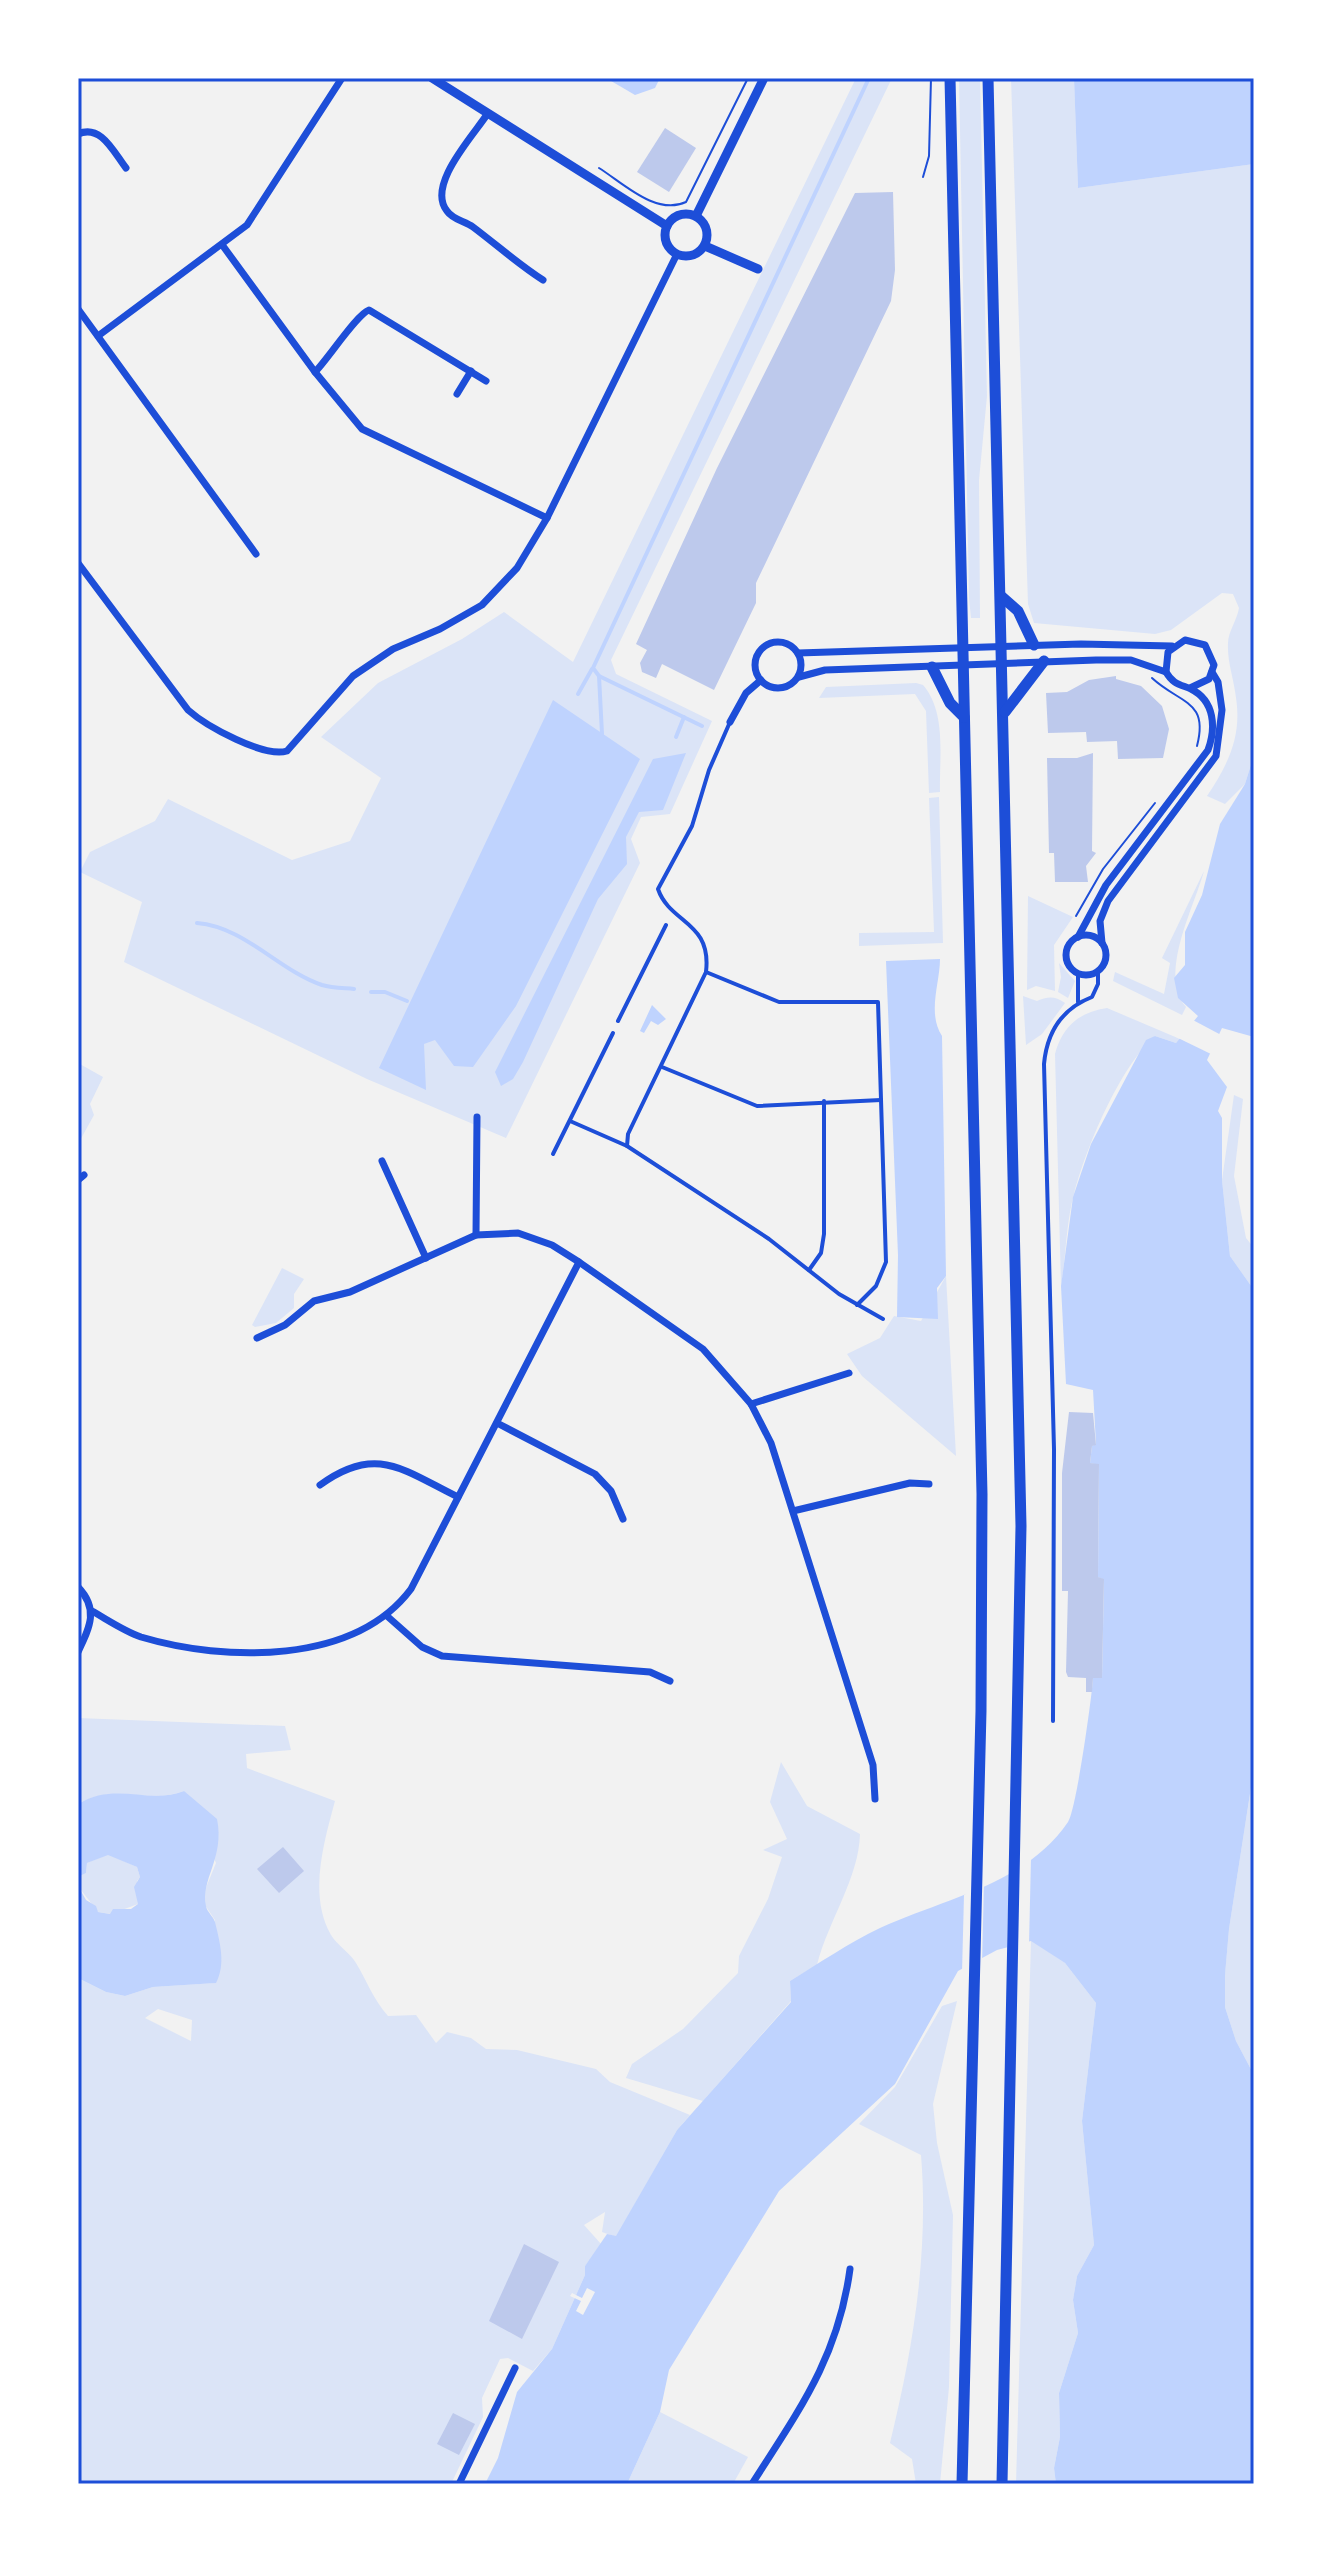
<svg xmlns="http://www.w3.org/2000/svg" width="1332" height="2562" font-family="'Varela Round',sans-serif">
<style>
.green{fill:#dbe4f7;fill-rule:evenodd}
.water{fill:#bfd3fe}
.pier{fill:#f2f2f2}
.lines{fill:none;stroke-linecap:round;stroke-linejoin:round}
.stream{stroke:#bfd3fe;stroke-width:4}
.building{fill:#bdc9ec}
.path{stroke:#1d4ed8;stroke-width:2}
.service{stroke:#1d4ed8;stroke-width:4}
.minor{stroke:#1d4ed8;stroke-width:7}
.tertiary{stroke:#1d4ed8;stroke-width:9}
.primary{stroke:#1d4ed8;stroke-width:11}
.neatline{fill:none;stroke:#1d4ed8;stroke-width:3}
</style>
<rect width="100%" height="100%" fill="#f2f2f2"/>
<g class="green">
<path d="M856 78H892L611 660 616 674 712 721 670 814 641 817 631 839 640 863 506 1138 367 1079 124 962 142 902 80 872 90 852 155 821 168 799 292 860 350 841 381 778 321 737 378 683 462 639 504 612 573 662Z"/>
<path d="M959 78H980L987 396 979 480 980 618H971L969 598Z"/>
<path d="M1011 78H1074L1078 188 1254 164V755L1245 784 1225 804 1207 796C1228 765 1242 736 1236 698 1234 679 1227 662 1228 643 1228 632 1237 620 1239 608L1233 594 1222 593 1171 630 1155 634 1034 623 1028 604Z"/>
<path d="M916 683 923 685C947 713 939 758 940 792L929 793 926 711 915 694 819 698 826 687Z"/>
<path d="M939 797 943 943 859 946V933L934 932 929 798Z"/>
<path d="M1204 871C1194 908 1158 974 1186 1007L1182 1015 1113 981 1115 972 1164 994 1170 963 1162 958Z"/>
<path d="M1028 896 1073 917 1054 945 1055 991 1036 986 1027 990Z"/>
<path d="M1059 963 1075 981 1068 998 1058 992 1061 977Z"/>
<path d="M1023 996 1037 1001C1048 996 1055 996 1065 1003L1042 1034 1026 1045Z"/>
<path d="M1107 1008 1180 1039 1176 1043 1155 1036C1119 1068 1086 1148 1074 1194 1066 1223 1066 1257 1061 1286L1055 1054C1062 1027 1079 1012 1107 1008Z"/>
<path d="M78 1063 103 1077 90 1104 94 1115 78 1144Z"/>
<path d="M1234 1095 1243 1099 1234 1176 1246 1238 1254 1248V1290L1230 1256 1222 1180Z"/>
<path d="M282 1268 304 1279 294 1294V1308L276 1323 255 1327 252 1325Z"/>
<path d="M946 1276 956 1456 862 1376 847 1354 880 1338 894 1316 921 1321Z"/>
<path d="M78 1718 285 1726 291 1750 246 1754 247 1768 335 1801C324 1842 308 1895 331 1935 338 1946 349 1952 356 1963 367 1981 373 1999 388 2016L416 2015 436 2043 447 2032 471 2038 486 2049 517 2050 596 2069 610 2082 690 2115 677 2130 616 2237 602 2232 605 2212 584 2225 602 2245 585 2266V2275L552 2349 533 2371 508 2358 500 2359 482 2398 483 2417 451 2484H78V1978L106 1992 125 1996 153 1987 215 1983V1920L205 1905V1890L216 1863 184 1791C148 1805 116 1782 78 1804ZM158 2009 192 2020 191 2041 145 2018Z"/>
<path d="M781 1762 807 1806 860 1834C859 1878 828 1921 817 1965L790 1981 791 2001 703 2101 626 2078 632 2064 683 2029 738 1973 739 1956 768 1899 782 1857 763 1850 787 1839 770 1802Z"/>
<path d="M1254 1768V2075L1236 2041 1225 2007V1974L1229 1929Z"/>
<path d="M108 1854 137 1867 140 1877 137 1881 138 1904 111 1914 98 1912 78 1886V1877L86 1873 87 1863Z"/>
<path d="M1031 1940 1065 1963 1096 2003 1082 2121 1094 2245 1077 2276 1073 2300 1078 2333 1059 2393 1060 2437 1054 2468 1056 2484H1016Z"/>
<path d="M957 2001 933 2104 937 2143 953 2215 949 2387 940 2484H916L912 2459 890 2443C913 2349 929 2253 921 2155L859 2124 895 2087 942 2006Z"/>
<path d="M660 2412 748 2457 733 2484H627Z"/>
</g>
<g class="water">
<path d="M606 78H660L655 88 635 95Z"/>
<path d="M1074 78H1254V164L1078 188Z"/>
<path d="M553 700 640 759 516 1006 473 1067 454 1066 435 1040 424 1044 426 1090 379 1068Z"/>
<path d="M686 753 663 810 639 812 626 837 627 864 598 899 523 1062 513 1079 501 1086 495 1072 653 759Z"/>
<path d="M1254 755V1037L1222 1028 1207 1060 1227 1087 1218 1111 1222 1118V1180L1230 1256 1254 1290V1768L1229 1929 1225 1975V2007L1236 2041 1254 2075V2484H1056L1054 2468 1060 2437 1059 2393 1078 2333 1073 2300 1077 2276 1094 2245 1082 2121 1096 2003 1065 1963 1031 1941 997 1950 958 1971 895 2084 779 2191 669 2370 660 2412 627 2484H485L498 2458 517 2392 552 2349 585 2275V2266L607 2234 616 2236 677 2130 791 2002 790 1981C819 1963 849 1943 880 1928 945 1898 1025 1885 1068 1822 1076 1811 1092 1697 1093 1678H1102L1104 1580 1098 1577 1099 1465 1090 1463 1092 1446 1096 1444 1093 1390 1066 1384 1061 1286 1073 1197 1091 1144 1146 1040 1155 1036 1176 1043 1198 1016 1178 998 1174 978 1185 965V932L1202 895 1220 824 1245 784Z"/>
<path d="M940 959C940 983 927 1013 942 1036L946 1276 937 1288 938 1319 897 1317 898 1255 886 961Z"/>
<path d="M652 1005 666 1019 658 1025 651 1021 644 1033 640 1031Z"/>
<path d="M184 1791 217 1819C225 1858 200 1880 206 1906 207 1912 213 1916 215 1922 220 1943 226 1964 216 1983L153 1987 125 1996 106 1992 78 1978V1886L86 1900 96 1906 98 1912 110 1914 113 1909H131L138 1904 134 1887 140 1877 137 1867 108 1855 87 1863 86 1873 78 1877V1804C116 1781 148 1805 184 1791Z"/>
</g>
<g class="pier">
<path d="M1191 1019 1223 1036 1213 1055 1176 1037Z"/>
<path d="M1031 1857 1029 1945 1007 1952 1009 1869Z"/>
<path d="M984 1882 982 1963 962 1973 964 1895Z"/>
<path d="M587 2288 595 2292 583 2315 576 2311 581 2301 570 2296 572 2293 582 2298Z"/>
</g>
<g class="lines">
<g class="stream">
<path d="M599 676 602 734"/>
<path d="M578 694 592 669"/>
<path d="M702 726 599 676 593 668 869 78"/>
<path d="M676 737 684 717"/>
<path d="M197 923C245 927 278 970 322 985 332 988 344 988 354 989"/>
<path d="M371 992H385L407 1001"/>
</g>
</g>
<g class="building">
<path d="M665 128 696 148 669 192 637 172Z"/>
<path d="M893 192 895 270 891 301 756 583V603L714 690 662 664 656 678 642 672 640 663 647 650 636 644 717 468 855 193Z"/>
<path d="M1116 676V679L1141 686 1162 706 1169 729 1163 758 1118 759 1117 741 1087 742 1086 732 1048 733 1046 693 1067 692 1089 680Z"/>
<path d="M1093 753 1092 851 1096 853 1086 866 1088 882H1055L1054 853H1049L1047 758H1077Z"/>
<path d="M1069 1412 1093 1413 1096 1445 1092 1446 1090 1463 1099 1464 1098 1577 1104 1579 1102 1678H1093L1092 1692H1086V1678L1068 1677 1066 1672 1068 1591H1062V1473Z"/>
<path d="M283 1847 304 1871 279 1893 257 1869Z"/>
<path d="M524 2244 559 2262 522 2339 489 2321Z"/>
<path d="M453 2413 475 2424 459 2455 437 2444Z"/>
</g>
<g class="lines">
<g class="path">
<path d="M599 168C623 183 656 216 686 202L748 78"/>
<path d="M923 177 929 156 931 78"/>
<path d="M1152 678C1180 704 1209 700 1197 746"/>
<path d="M1076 916 1103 869 1155 803"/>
</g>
<g class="service">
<path d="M706 972 779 1002H878L886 1262 876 1286 857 1305"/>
<path d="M1078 1002V973"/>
<path d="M618 1021 666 925"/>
<path d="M662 1067 757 1106 881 1100"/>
<path d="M570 1121 627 1146 769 1239 839 1294 883 1319"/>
<path d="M627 1146 628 1134 706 972C712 921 670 924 658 889L692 826 709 770 730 722"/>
<path d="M553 1154 613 1033"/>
<path d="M809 1270 821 1253 824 1234V1101"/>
<path d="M1053 1721 1054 1449 1044 1064C1047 1032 1061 1009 1092 997L1098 984V971"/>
</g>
<g class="minor">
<path d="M488 113C474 135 426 185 447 211 453 220 465 221 473 227 497 245 518 264 543 280"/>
<path d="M78 134C101 124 113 151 126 168"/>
<path d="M223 246 315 372 362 429 547 518"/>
<path d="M78 309 256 554"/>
<path d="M98 336 247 225 342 78"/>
<path d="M315 372C328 359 357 314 369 310L486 381"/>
<path d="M457 394 471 371"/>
<path d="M78 563 188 710C206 726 264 758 287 751L353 676 393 649 440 629 482 605 517 568 547 518 677 254"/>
<circle cx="778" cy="665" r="23"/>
<path d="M798 653 1081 644 1172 646"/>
<path d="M799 677 825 670 1096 660H1131L1166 672"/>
<path d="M730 722 746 693 761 680"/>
<circle cx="1086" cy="955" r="20"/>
<path d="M1078 937 1106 885 1208 750C1216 728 1215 701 1191 689 1179 684 1173 684 1166 672L1168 652 1185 640 1205 645 1214 665 1209 679 1190 688"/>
<path d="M1102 943 1100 921 1108 901 1216 756 1222 710 1218 682 1212 672"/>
<path d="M382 1161 426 1258"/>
<path d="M78 1180 84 1175"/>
<path d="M476 1235 477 1117"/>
<path d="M257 1338 285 1325 314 1301 350 1292 476 1235 518 1233 552 1245 579 1262 703 1349 751 1404 771 1443 873 1765 875 1799"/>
<path d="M751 1404 849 1373"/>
<path d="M497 1423 595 1474 611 1491 623 1519"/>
<path d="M320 1485C376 1444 403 1470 458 1497"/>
<path d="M793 1511 910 1483 929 1484"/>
<path d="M78 1587C99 1609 90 1627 78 1652"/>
<path d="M92 1611C108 1620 124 1631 141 1637 225 1662 354 1665 411 1589L579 1262"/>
<path d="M387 1616 422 1647 442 1656 650 1672 670 1681"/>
<path d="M459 2484 515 2368"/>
<path d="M752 2484C799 2410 838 2358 850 2269"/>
</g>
<g class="tertiary">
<path d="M432 78 667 226"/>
<circle cx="686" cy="235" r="21"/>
<path d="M696 216 764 78"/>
<path d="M705 246 758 269"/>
</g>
<g class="primary">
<path d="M950 78 982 1494 981 1711 962 2484"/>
<path d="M988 78 1021 1526 1002 2484"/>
<path d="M1001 596 1018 611 1034 645"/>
<path d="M932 667 950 703 964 717"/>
<path d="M1005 712 1044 661"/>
</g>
</g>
<rect width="1332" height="2562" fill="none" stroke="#ffffff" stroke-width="160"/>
<rect x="80" y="80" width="1172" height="2402" class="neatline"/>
</svg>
